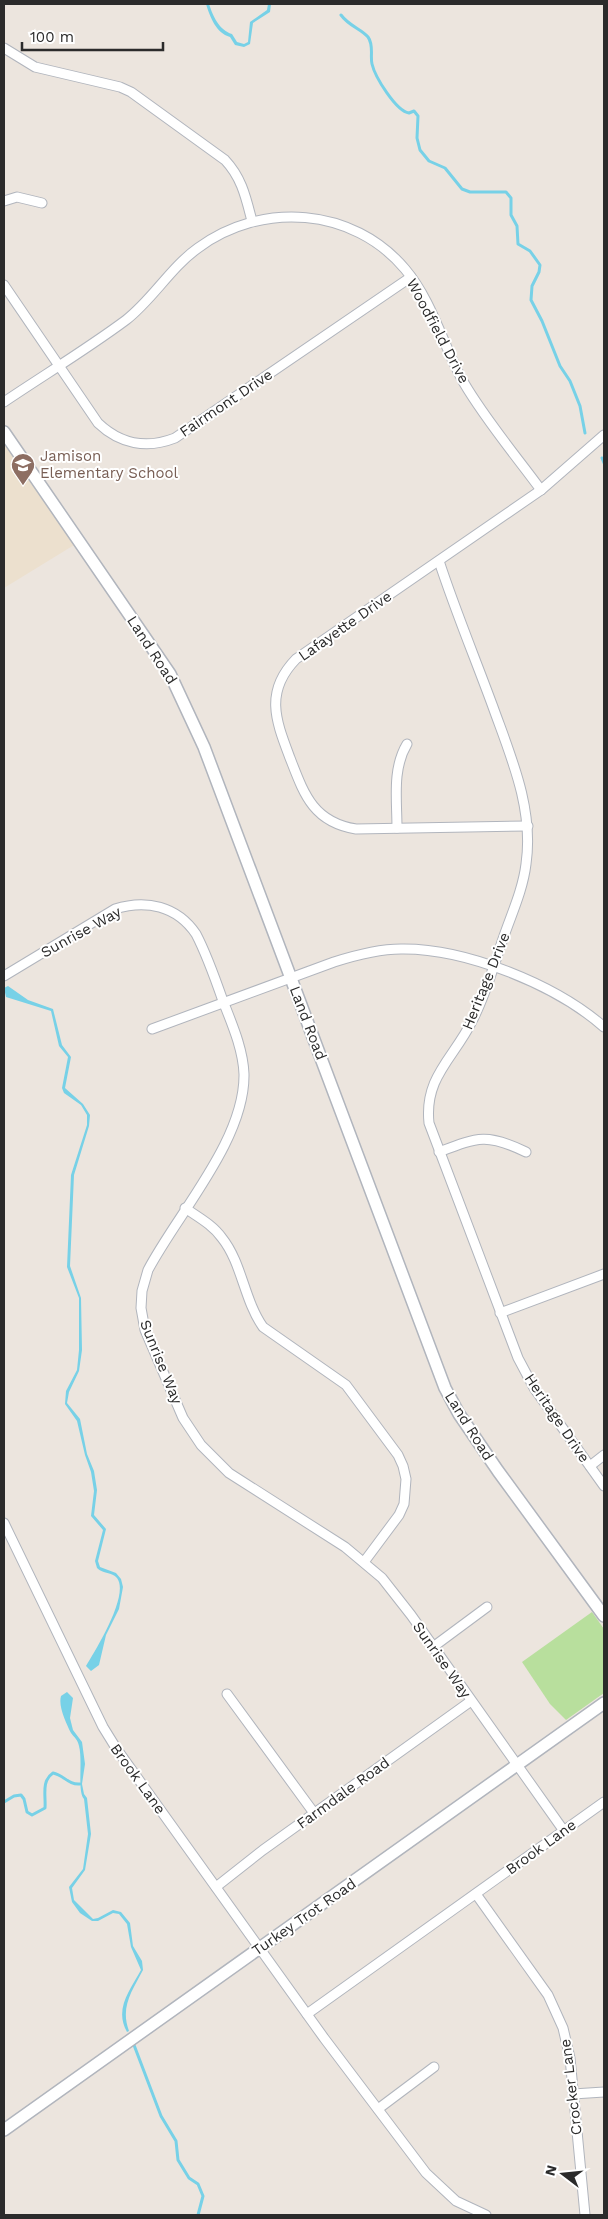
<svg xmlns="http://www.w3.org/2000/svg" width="608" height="2219" font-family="'Work Sans',sans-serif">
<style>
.education{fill:#ece0ce}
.green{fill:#b8df9d}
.water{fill:#77d1e7}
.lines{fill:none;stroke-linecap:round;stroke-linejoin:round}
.stream{stroke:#77d1e7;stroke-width:3}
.minor-casing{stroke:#b1b5bd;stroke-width:11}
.tertiary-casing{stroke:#b1b5bd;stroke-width:14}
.minor{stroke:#fff;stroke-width:9}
.tertiary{stroke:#fff;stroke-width:11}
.labels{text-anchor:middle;stroke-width:4;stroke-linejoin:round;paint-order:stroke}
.street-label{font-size:15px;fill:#2b2b2b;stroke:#fff}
.education-label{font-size:15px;fill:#785e54;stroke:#fff;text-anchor:start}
</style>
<rect width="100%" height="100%" fill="#ece5de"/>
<path class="education" d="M4 430 79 542 4 588Z"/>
<path class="green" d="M592 1612 604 1629V1693L566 1720 550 1704 522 1662Z"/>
<g class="water">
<path d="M206 4H209C213 16 219 30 232 34L237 42 244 44 248 42 250 22 267 10 268 4H271L270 12 253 23 250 44 244 47 235 45 230 37C216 33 210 17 206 4Z"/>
<path d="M8 986 28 1000 53 1009 62 1045 71 1057 65 1088 83 1104 90 1115 89 1126 74 1175 70 1266 81 1298 82 1350 79 1371 69 1392 67 1403 80 1419 87 1454 94 1471 97 1490 94 1515 106 1529 98 1561 100 1567 116 1573 121 1579 123 1587 119 1609 106 1635 99 1665 91 1671 86 1666C95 1651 130 1595 117 1578 112 1572 103 1574 97 1568L95 1561 103 1530 91 1516 94 1491 91 1472 85 1455 77 1421 65 1404 66 1391 77 1370 79 1350V1298L67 1267 71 1175 87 1125V1115L81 1105 64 1093 62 1088 68 1057 59 1046 51 1011 6 997 4 988Z"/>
<path d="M67 1692 73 1698 70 1718 73 1730 82 1742 85 1764 82 1784 84 1794 87 1798 91 1834 85 1870 72 1888 74 1900 93 1919 98 1918 113 1910 121 1912 130 1923 133 1946 142 1961 143 1970C132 1991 120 2007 129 2031L127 2032C114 2009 130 1990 141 1970L131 1947 127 1924 119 1914 113 1913 98 1921H92L80 1913 72 1902 69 1887 83 1869 88 1834 84 1799C77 1791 83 1761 79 1746 78 1740 74 1737 71 1733 66 1723 58 1706 61 1696Z"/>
</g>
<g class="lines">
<g class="stream">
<path d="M341 15C349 26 361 29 368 37 374 45 370 56 372 64 375 77 396 111 409 113L414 111 418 116 417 138 420 150 429 161 445 168 462 189 470 192H506L511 198V215L517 226 518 244 530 251 540 265 539 272 532 286 531 300 542 321 560 366 570 381 580 406 585 433"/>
<path d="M602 458 604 463"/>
<path d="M4 1802 14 1796 21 1795 24 1799 27 1812 32 1815 45 1808C46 1796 41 1781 53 1773 64 1775 68 1785 80 1784"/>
<path d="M134 2045 161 2116 176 2141 178 2160 189 2178 198 2184 203 2196 198 2215"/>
</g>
<g class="minor-casing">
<g id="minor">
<path d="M4 48 35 67 120 87 131 92 225 160C242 178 246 198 252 221"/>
<path d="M4 201 17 197 42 203"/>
<path d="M4 285 98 423C120 444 147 449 175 438L411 277"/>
<path d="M4 402C44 375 87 349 126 320 153 299 170 268 198 248 261 201 353 207 405 269 433 302 443 346 464 383 485 419 516 456 541 490"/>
<path d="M439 561C455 610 475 658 493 707 511 757 534 809 526 864 523 889 512 913 504 936 494 964 486 995 472 1021 454 1058 424 1077 429 1123L518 1358 534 1388 604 1486"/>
<path d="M528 826 356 829C313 822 304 794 290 758 276 721 264 692 296 659L541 490 604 435"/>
<path d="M397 828C397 800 392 769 407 744"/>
<path d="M4 976 115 909C146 899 177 906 196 934 207 955 215 978 223 1001 232 1024 243 1049 244 1074 245 1140 178 1213 148 1270L142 1291 141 1308 145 1330 183 1418 201 1445 229 1473 345 1547 382 1578 411 1615 564 1831"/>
<path d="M152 1029 334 962C356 955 378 949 401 949 466 948 556 985 604 1027"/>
<path d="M439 1152C478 1137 487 1133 526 1152"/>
<path d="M185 1208C198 1217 213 1225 222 1238 242 1263 244 1300 263 1327L346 1385 398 1455 403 1466 406 1479 404 1504 399 1515 364 1562"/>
<path d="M500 1313 604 1274"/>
<path d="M590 1466 604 1455"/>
<path d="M4 1523 103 1727 116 1748 324 2038 426 2173 456 2201 486 2215"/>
<path d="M433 1647 487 1607"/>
<path d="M227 1694 314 1813"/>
<path d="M216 1887 263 1850 471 1701"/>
<path d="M476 1894 548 1995 563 2028 570 2058 585 2215"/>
<path d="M307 2014 604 1802"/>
<path d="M573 2094 604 2092"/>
<path d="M378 2109 434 2067"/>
</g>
</g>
<g class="tertiary-casing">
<g id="tertiary">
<path d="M4 432 170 674 204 747 445 1388 459 1414 498 1471 604 1616"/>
<path d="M4 2130 604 1703"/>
</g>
</g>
<use href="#minor" class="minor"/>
<use href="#tertiary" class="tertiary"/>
</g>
<defs>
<g id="school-pin" transform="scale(1.25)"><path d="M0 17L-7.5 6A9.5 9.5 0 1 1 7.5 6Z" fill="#8d6e63" stroke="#fff"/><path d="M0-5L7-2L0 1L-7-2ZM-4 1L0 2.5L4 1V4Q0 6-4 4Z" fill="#fff"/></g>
</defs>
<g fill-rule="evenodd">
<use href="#school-pin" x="23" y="465"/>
</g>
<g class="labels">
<g class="street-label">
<text transform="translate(438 331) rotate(62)" y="5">Woodfield Drive</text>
<text transform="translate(226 403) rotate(-34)" y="5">Fairmont Drive</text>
<text transform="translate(345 626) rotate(-35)" y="5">Lafayette Drive</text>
<text transform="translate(152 650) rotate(57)" y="5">Land Road</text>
<text transform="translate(81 932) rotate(-29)" y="5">Sunrise Way</text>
<text transform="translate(486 981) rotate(-68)" y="5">Heritage Drive</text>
<text transform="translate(308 1023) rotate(69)" y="5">Land Road</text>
<text transform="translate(161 1362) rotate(68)" y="5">Sunrise Way</text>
<text transform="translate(557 1418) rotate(56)" y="5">Heritage Drive</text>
<text transform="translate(469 1426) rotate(58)" y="5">Land Road</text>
<text transform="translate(442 1660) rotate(55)" y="5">Sunrise Way</text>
<text transform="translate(138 1779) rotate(54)" y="5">Brook Lane</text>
<text transform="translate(343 1793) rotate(-36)" y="5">Farmdale Road</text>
<text transform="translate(541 1847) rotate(-36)" y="5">Brook Lane</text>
<text transform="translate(304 1917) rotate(-35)" y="5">Turkey Trot Road</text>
<text transform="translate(571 2087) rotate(-97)" y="5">Crocker Lane</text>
</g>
<g class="education-label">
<text x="40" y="461">Jamison<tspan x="40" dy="17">Elementary School</tspan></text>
</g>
</g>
<rect width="608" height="2219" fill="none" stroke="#2b2b2b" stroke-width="10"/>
<g transform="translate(563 2174) rotate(286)" stroke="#ffffff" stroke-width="4" paint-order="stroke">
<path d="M0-4L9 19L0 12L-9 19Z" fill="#2b2b2b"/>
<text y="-8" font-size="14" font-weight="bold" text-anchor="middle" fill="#2b2b2b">N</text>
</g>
<path d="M22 42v8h141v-8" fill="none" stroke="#2b2b2b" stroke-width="2.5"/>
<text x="30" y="42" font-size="15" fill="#2b2b2b" stroke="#ffffff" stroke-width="4" paint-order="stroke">100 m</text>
</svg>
